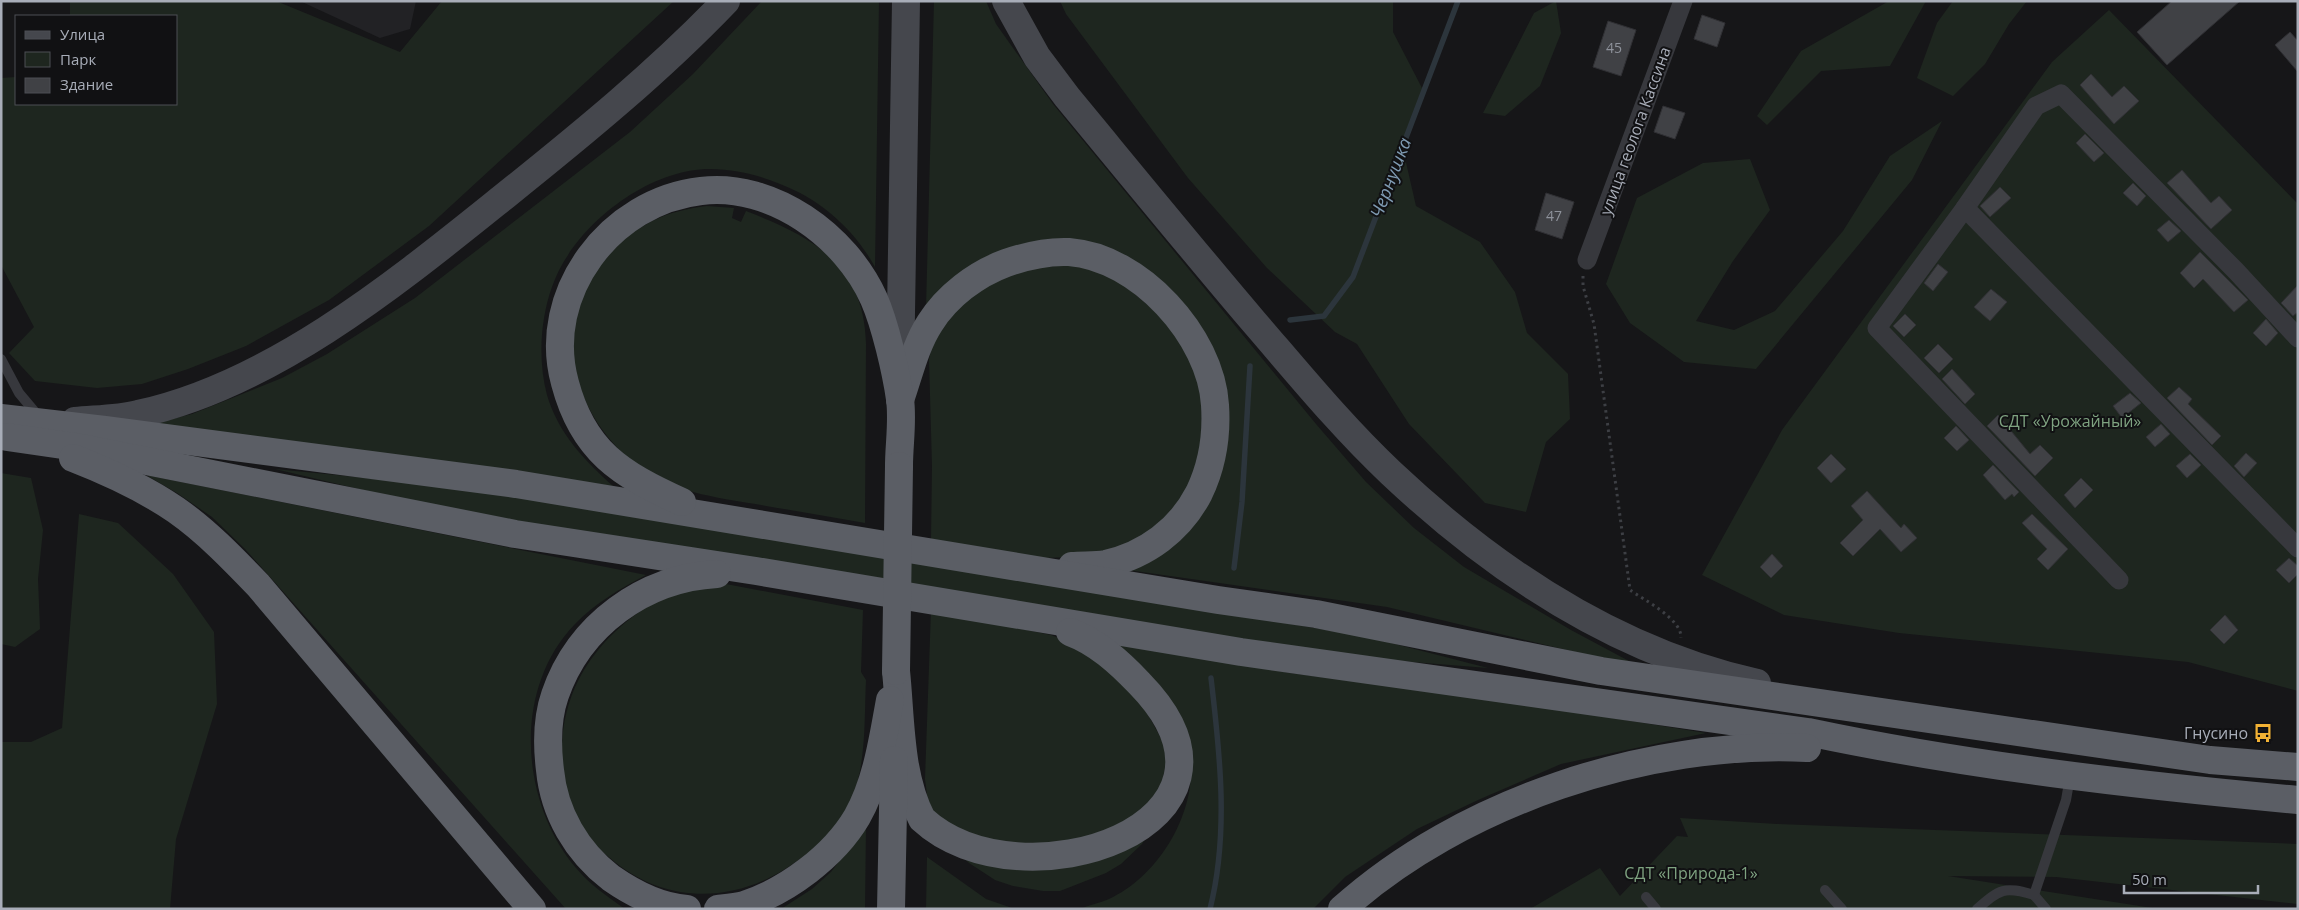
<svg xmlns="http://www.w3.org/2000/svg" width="2299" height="910" font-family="'Open Sans',sans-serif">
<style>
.built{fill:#222225}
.green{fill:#1e261f}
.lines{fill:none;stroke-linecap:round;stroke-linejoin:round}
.stream{stroke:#2c353c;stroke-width:5.5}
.building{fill:#404145;stroke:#303034}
.path{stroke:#3d3f44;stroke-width:3;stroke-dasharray:2.5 4;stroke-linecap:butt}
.service{stroke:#37383d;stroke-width:10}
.minor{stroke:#37383d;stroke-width:19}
.secondary{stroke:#45474d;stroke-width:28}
.trunk{stroke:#5b5e65;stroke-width:28}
.trunk-bridge{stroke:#5b5e65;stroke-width:28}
.labels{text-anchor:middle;stroke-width:4;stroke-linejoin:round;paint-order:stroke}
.number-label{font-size:14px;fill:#8e929b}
.street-label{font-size:16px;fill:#a8adb8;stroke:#111113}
.park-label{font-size:16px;fill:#7fa381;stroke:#111113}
.poi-label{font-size:16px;fill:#a8adb8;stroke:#111113;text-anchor:end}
.water-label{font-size:18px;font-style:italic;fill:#7f9bb3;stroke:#111113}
</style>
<rect width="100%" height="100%" fill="#161618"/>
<path class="built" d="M300 1H416L410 29 380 38Z"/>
<g class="green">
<path d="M70 1H276L400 52 442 1H674L429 226 329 300 246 346 188 369 142 384 97 388 35 381 9 353 34 327 1 265V78L16 77V104H176V16H70Z"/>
<path d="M762 1H879L875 267C854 229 820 199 780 184 758 175 735 169 710 169 646 169 572 228 552 287 540 320 538 362 547 395 558 433 585 461 613 486L143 426 192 414 282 378 327 354 415 298 630 132 693 74Z"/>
<path d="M934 1H986L996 24 1053 104 1316 424 1366 482 1414 528 1464 567 1571 630 1642 668 1387 607 1121 569 1212 489 1195 320 1051 244 926 309Z"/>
<path d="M1060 1H1393V32L1423 90 1402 145 1416 206 1480 242 1515 292 1527 333 1568 374 1570 419 1546 442 1526 512 1485 503 1409 424 1357 344 1335 332 1267 268 1188 178 1066 14Z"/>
<path d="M1556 1 1561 33 1540 86 1505 116 1483 113 1534 13Z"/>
<path d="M1889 1H1926L1890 66 1821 71 1767 125 1757 116 1801 51Z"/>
<path d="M1953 1H2027L2009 24 1985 64 1953 96 1917 78 1937 23Z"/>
<path d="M2109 10 2298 204V691L2188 662 1899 633 1784 615 1702 575 1782 430 2052 62Z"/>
<path d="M1942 121 1912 180 1756 369 1684 362 1630 323 1606 284 1637 198 1703 163 1750 159 1770 210 1733 261 1696 321 1734 330 1775 311 1843 231 1890 156Z"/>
<path d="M707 206 734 208 732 218 741 222 746 211C813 237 864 264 866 344L865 523C831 517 796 511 761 505 725 499 677 493 646 472 606 444 581 406 572 358 569 341 574 322 579 306 582 298 584 289 588 281 591 274 599 267 604 261 632 226 664 211 707 206Z"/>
<path d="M1071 265 1086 267 1117 279 1169 323 1201 376 1206 423 1193 480 1175 512 1139 540 1100 554 1073 557 1043 558 931 539 932 466 929 360 933 339 959 301 1022 268Z"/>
<path d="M275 469 448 486 766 536 1368 637 1488 668 1374 659 1234 642 434 507Z"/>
<path d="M1 473 31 478 43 530 38 579 40 629 15 647 1 644Z"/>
<path d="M146 475 646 575C620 589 595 603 575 624 512 689 520 802 576 868 590 885 607 896 625 909H566L245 549 212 517 177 493Z"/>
<path d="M79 514 118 523 173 574 214 632 217 704 176 839 170 909H1V742H31L62 728Z"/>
<path d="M726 584 863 610 861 672 866 680C864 721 867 768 849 805 835 833 811 853 785 869 731 903 667 903 616 863 605 854 592 844 585 832 551 776 555 705 595 654 616 626 659 592 695 586 705 584 716 585 726 584Z"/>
<path d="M931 610 1051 635 1074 644 1134 689 1169 753 1150 831 1142 844 1121 864 1106 873 1060 891H1043L1013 886 995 880 969 863 956 851 928 802 925 779Z"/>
<path d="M1102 639 1290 673 1507 701 1706 733 1561 764 1478 800 1417 829 1345 877 1313 909H1080C1089 905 1100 903 1109 899 1165 873 1206 797 1186 737 1183 729 1172 720 1167 714 1145 689 1123 664 1102 639Z"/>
<path d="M1680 818 1777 824 2298 844V904L2056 877 1948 876 2159 909H1530L1600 868 1620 896 1677 836 1688 837Z"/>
<path d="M866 826 865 909H781L812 889 831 872Z"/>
<path d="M927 857 986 899 1015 909H926Z"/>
</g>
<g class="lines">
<g class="stream">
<path d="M1290 320 1324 316 1353 277 1458 1"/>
<path d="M1234 568 1242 502 1250 366"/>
<path d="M1210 909C1229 834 1220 754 1211 678"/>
</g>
</g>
<g class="building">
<path d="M2172 1H2240L2167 65 2137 32Z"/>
<path d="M1702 15 1725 23 1717 47 1694 39Z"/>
<path d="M1608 21 1636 30 1621 76 1593 67Z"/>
<path d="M2290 32 2298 41V72L2275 45Z"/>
<path d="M2091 74 2112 97 2124 86 2139 101 2114 124 2080 85Z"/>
<path d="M1663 106 1685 113 1675 139 1654 132Z"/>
<path d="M2085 134 2104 153 2094 162 2076 143Z"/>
<path d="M2182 170 2211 203 2219 196 2232 210 2211 229 2167 183Z"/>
<path d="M2133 183 2146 196 2137 206 2123 193Z"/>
<path d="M2000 187 2011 198 1990 217 1980 206Z"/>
<path d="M1546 193 1574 202 1562 239 1535 230Z"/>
<path d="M2169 220 2181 231 2168 242 2157 230Z"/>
<path d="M2200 252 2248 300 2234 312 2203 279 2194 288 2180 273Z"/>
<path d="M1938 264 1948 272 1933 291 1924 283Z"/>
<path d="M2298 285V312L2293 316 2281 303Z"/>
<path d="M1991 289 2007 302 1990 321 1974 307Z"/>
<path d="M1905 314 1916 325 1904 337 1893 326Z"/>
<path d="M2266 319 2278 333 2266 346 2253 333Z"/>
<path d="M1938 344 1953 359 1939 373 1924 358Z"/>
<path d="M1952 369 1975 394 1965 404 1942 379Z"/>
<path d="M2179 387 2192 399 2188 404 2221 436 2212 445 2167 398Z"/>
<path d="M2130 393 2141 403 2122 418 2113 406Z"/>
<path d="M1998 415 2030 454 2040 445 2053 458 2035 476 1987 426Z"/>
<path d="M2161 424 2170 434 2155 447 2146 437Z"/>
<path d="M1956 426 1969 440 1957 451 1944 438Z"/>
<path d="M2246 453 2257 463 2244 477 2234 466Z"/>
<path d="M1831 454 1846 469 1831 483 1817 468Z"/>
<path d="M2190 454 2201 465 2187 478 2176 466Z"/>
<path d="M1993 465 2019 492 2014 497 2012 494 2005 500 1983 475Z"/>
<path d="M2081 478 2093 490 2075 508 2064 495Z"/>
<path d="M1867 491 1901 528 1904 524 1917 538 1901 552 1880 529 1853 556 1840 543 1863 520 1851 506Z"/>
<path d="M2032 514 2068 549 2048 570 2037 559 2047 549 2022 523Z"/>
<path d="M1772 554 1783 566 1771 578 1760 567Z"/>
<path d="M2289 558 2298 566V574L2289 583 2276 570Z"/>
<path d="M2225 615 2238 630 2224 644 2210 630Z"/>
</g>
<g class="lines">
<path class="path" d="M1583 276V286L1594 324 1630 590C1644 600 1682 619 1681 638"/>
<g class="service">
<path d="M1 359 19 393 40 418"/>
<path d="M1825 890 1842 909"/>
<path d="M2034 895 2046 909"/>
<path d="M1646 897 1656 909"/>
<path d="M1977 909C2000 889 2004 886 2034 895L2066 800 2070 777"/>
</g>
<g class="minor">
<path d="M1965 208 2036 106 2061 94 2236 271 2298 338"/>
<path d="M1587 260 1683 1"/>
<path d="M2119 580 1877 328 1965 208 2298 548"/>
</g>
<g class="secondary">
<path d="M1006 1 1037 57 1067 97C1129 172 1191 248 1254 322 1298 373 1342 427 1391 473 1495 571 1617 652 1757 683"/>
<path d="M900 375 906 1"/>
<path d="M75 421C95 419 118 419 138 414 273 385 400 280 506 195 582 134 658 72 726 1"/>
</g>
<g class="trunk">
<path d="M900 400C909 375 915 346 930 323 947 296 976 274 1006 263 1026 256 1047 251 1069 252 1139 257 1211 336 1215 405 1217 435 1212 466 1199 493 1180 530 1146 555 1106 564 1095 566 1083 565 1072 566"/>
<path d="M1 418 105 430 516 484 1218 600 1316 614 1601 671 2210 760 2298 767"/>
<path d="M7 437 76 447 515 534 756 571 1241 652 1808 732C1969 766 2134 785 2298 800"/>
<path d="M73 458C109 472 144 488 176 510 206 531 232 558 258 585L532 909"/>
<path d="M682 502C620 474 583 451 565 383 540 293 611 201 701 191 772 182 846 236 874 299 885 324 896 371 900 399 903 421 899 444 899 466"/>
<path d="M896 671C901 719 899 775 922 819 1020 910 1278 825 1139 683 1119 662 1097 642 1070 632"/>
<path d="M687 909C659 907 634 894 611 878 577 852 554 813 550 770 547 746 547 718 555 695 579 625 644 578 717 574"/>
<path d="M718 909C726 908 736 907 744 905 787 891 834 856 857 817 877 782 883 738 890 700"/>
<path d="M891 909 894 760"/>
<path d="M1342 909C1461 802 1648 740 1807 748"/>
</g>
<path class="trunk-bridge" d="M896 671 899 466"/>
</g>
<defs>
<g id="bus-bare" transform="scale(1.5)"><path d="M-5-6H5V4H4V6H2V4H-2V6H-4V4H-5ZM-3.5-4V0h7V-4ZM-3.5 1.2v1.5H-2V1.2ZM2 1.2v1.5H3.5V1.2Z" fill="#f2b134" stroke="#111113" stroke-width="2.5" paint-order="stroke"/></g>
</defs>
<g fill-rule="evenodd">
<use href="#bus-bare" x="2263" y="733"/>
</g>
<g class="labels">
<g class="number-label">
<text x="1614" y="53">45</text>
<text x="1554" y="221">47</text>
</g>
<g class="street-label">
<text transform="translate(1635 131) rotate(-70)" y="6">улица геолога Кассина</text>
</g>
<g class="park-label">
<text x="2070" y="427">СДТ «Урожайный»</text>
<text x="1691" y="879">СДТ «Природа-1»</text>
</g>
<g class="poi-label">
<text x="2248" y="739">Гнусино</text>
</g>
<g class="water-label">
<text transform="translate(1391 178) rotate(-69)" y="6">Чернушка</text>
</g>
</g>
<rect width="2299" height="910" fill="none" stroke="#a8adb8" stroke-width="5"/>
<rect x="15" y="15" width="162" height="90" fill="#111113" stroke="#4d4f55"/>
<rect x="25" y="31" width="25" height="8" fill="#45474d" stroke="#4d4f55"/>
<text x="60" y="40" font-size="15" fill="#a8adb8">Улица</text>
<rect x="25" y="52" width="25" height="15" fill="#1e261f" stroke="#4d4f55"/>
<text x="60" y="65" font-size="15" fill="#a8adb8">Парк</text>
<rect x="25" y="78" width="25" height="15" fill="#404145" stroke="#4d4f55"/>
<text x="60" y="90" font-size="15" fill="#a8adb8">Здание</text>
<path d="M2124 885v8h134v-8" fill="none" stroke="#a8adb8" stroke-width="2.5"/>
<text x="2132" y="885" font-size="15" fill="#a8adb8" stroke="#111113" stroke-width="4" paint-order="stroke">50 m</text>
</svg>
